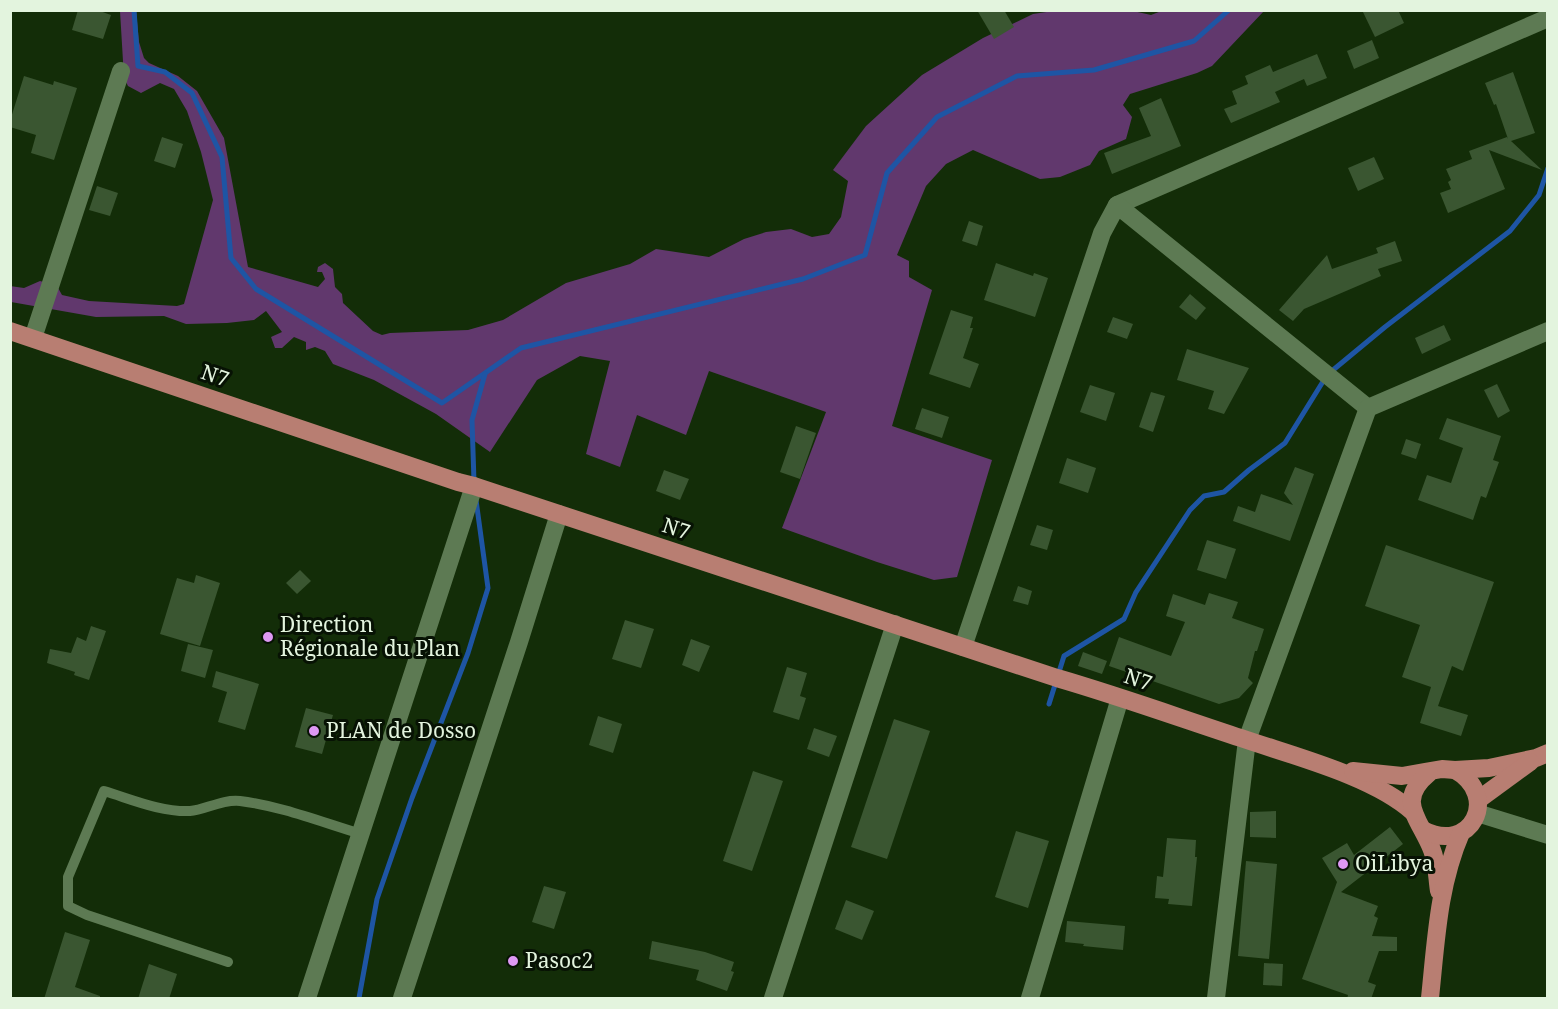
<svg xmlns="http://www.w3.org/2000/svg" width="1558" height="1009" font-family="'Noto Serif',serif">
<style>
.green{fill:#61386d}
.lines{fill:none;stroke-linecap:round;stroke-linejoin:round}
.stream{stroke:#1e55a4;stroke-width:5}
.building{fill:#3a5631}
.lane{stroke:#5d7a53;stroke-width:10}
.street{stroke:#5d7a53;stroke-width:18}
.primary{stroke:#b87e72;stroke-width:18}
.poi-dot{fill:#de98f3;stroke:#071204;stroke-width:2}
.labels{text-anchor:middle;stroke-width:6;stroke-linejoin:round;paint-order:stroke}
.street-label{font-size:21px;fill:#e3f4de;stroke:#071204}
.poi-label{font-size:21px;fill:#e3f4de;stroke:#071204;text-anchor:start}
</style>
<rect width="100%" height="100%" fill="#132d08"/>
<path class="green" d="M1060 10 1133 11 1151 15 1164 10 1264 11 1212 66 1197 73 1130 94 1123 105 1132 117 1126 139 1099 151 1090 165 1060 177 1040 179 973 150 946 164 926 186 897 255 909 261V277L932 290 892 426 992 460 957 577 934 580 877 562 782 528 826 412 709 371 686 435 637 415 620 467 586 454 610 361 580 356 537 380 490 452 436 414 374 380 333 364 325 351 315 347 306 350V342L294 337 282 348H275L271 337 282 332 266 311 254 320 227 323 186 324 164 316 96 317 11 302 10 286 24 288 40 281 57 286 62 295 89 301 177 306 184 304 213 200 201 152 187 111 174 89 160 83 141 93 128 86 124 78 120 11H136L139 42 144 58 149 63 178 76 197 91 224 138 248 267 318 287 325 279 322 272H317L318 267 325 263 333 269 335 287 342 294 343 303 373 331 382 335 390 333 468 330 503 320 566 283 630 264 656 249 709 257 744 239 766 232 791 229 812 237 829 234 841 217 848 181 833 170 866 126 922 75 983 38 1033 14Z"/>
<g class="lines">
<g class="stream">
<path d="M134 10 138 66 165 72 192 93 222 157 231 258 256 289 442 403 521 348 803 279 865 255 887 173 937 117 1017 76 1094 70 1194 41 1229 10"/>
<path d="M474 482 472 420 485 374"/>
<path d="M1049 704 1064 656 1124 619 1136 592 1190 510 1204 496 1224 492 1249 470 1285 443 1327 375 1385 327 1510 231 1539 195 1548 168"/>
<path d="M359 998 377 899 412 798 468 653 488 588 476 500"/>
</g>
</g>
<g class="building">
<path d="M78 10H97L111 15 103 39 72 30Z"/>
<path d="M977 10H1004L1014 27 994 39Z"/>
<path d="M1362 10H1398L1404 23 1375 37Z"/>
<path d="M1372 40 1379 58 1354 69 1347 51Z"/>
<path d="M1317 54 1327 78 1307 86 1304 79 1275 92 1280 102 1231 123 1224 109 1237 104 1232 91 1248 84 1245 76 1270 65 1273 72Z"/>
<path d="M1513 72 1535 133 1511 141 1542 170 1489 150 1505 189 1448 213 1440 193 1451 189 1448 182 1451 180 1446 169 1472 159 1469 151 1507 137 1508 139 1496 104 1494 105 1485 83Z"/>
<path d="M24 76 53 85 54 81 77 88 54 160 31 153 36 135 10 127V121Z"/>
<path d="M1161 98 1181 146 1112 174 1104 153 1151 136 1139 108Z"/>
<path d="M162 137 183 144 175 168 154 161Z"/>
<path d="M1374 157 1384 179 1358 191 1348 168Z"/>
<path d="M97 186 118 193 110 216 89 210Z"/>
<path d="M969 221 983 226 977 246 962 241Z"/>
<path d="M1395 241 1402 261 1378 269 1381 276 1304 309 1293 321 1279 310 1327 255 1332 269 1378 253 1376 248Z"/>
<path d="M996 263 1033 276 1034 273 1048 278 1035 317 984 300Z"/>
<path d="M1190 294 1206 308 1196 320 1179 307Z"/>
<path d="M951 310 973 317 970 328H973L963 358 979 364 970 388 929 374Z"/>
<path d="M1113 317 1133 324 1127 339 1107 332Z"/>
<path d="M1444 325 1451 340 1422 354 1415 338Z"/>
<path d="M1187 349 1249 368 1224 414 1208 409 1214 391 1177 380Z"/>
<path d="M1497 384 1510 411 1498 418 1484 390Z"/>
<path d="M1090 385 1115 393 1106 421 1080 412Z"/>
<path d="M1151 392 1165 396 1153 432 1139 427Z"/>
<path d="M922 408 949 417 942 438 915 429Z"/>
<path d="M1447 418 1501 436 1493 460 1499 462 1486 498 1481 496 1473 520 1418 500 1427 475 1451 483 1463 448 1439 439Z"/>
<path d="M796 426 816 433 800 479 780 472Z"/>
<path d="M1406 439 1421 444 1416 459 1401 454Z"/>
<path d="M1067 458 1096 468 1088 493 1059 483Z"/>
<path d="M1295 467 1314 474 1290 541 1233 521 1238 506 1255 512 1261 494 1293 505 1284 493Z"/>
<path d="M664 470 689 479 680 500 656 491Z"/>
<path d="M1037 525 1053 530 1047 550 1030 545Z"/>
<path d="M1207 540 1236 549 1226 579 1197 570Z"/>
<path d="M1386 545 1494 582 1463 671 1452 666 1438 706 1468 715 1461 736 1420 723 1431 687 1402 677 1420 625 1365 606Z"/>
<path d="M300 570 311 581 297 594 286 583Z"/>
<path d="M196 575 220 583 200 646 160 634 177 578 194 583Z"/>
<path d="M1018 586 1032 591 1028 605 1013 601Z"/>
<path d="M1209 593 1238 602 1232 618 1264 629 1257 651H1255L1248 678 1253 683 1239 698 1219 704 1109 666 1119 637 1171 656 1185 622 1166 616 1173 594 1205 605Z"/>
<path d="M625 620 654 629 641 668 612 659Z"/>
<path d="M91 626 106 631 89 680 74 675 75 672 47 663 50 649 71 653 77 637 86 641Z"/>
<path d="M691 639 710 646 699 672 682 665Z"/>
<path d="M188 644 213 650 205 678 181 671Z"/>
<path d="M1083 652 1107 661 1102 674 1078 666Z"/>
<path d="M787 667 807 673 800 696 806 698 799 720 773 712Z"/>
<path d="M216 671 259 684 245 730 218 722 227 692 212 687Z"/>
<path d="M306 708 333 715 322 754 295 747Z"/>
<path d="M598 716 622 724 613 753 589 745Z"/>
<path d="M894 719 930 731 887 859 851 847Z"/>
<path d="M814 728 837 736 829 757 807 749Z"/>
<path d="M753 771 783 781 752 871 723 861Z"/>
<path d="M1276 811V838L1250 837V812Z"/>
<path d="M1390 827 1403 844 1341 892 1378 906 1374 916 1378 918 1372 936 1397 937V951H1379L1368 982 1376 985 1371 999H1347L1348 995 1302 979 1337 882 1322 858 1347 843 1354 855Z"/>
<path d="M1016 831 1049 841 1028 908 995 897Z"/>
<path d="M1167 838 1196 840 1195 857H1197L1192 906 1168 904 1169 899 1155 898 1157 876 1163 877Z"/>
<path d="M1246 861 1277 864 1269 959 1238 956Z"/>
<path d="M544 886 566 892 554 929 532 922Z"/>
<path d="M846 900 874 911 862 940 835 929Z"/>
<path d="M1067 921 1125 926 1123 950 1083 946 1084 944 1065 942Z"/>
<path d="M65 932 90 940 75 987 100 996V999H44Z"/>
<path d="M652 941 705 952 734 962 731 971 734 972 727 991 696 980 699 970 649 959Z"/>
<path d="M1264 963 1283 964 1282 986 1263 985Z"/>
<path d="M149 964 177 974 169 999H138Z"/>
</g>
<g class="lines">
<path class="lane" d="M228 962 87 915 68 906V877L104 791C131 799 160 812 190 811 205 810 222 799 240 801 281 806 321 822 361 834"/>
<g class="street">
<path d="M1117 205 1548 18"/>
<path d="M33 338 121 71"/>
<path d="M963 647 1102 233 1117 205 1368 408"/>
<path d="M1477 813 1548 835"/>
<path d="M307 998 474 486"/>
<path d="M402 998 519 642 559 514"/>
<path d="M773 998 895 624"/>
<path d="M1030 998 1120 698"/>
<path d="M1216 998 1247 740 1368 408 1548 331"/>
</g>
<g class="primary">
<path d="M10 331 458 482 474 486 1057 678C1119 696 1180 718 1241 738 1293 756 1373 776 1413 812"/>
<path d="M1353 771 1402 776 1442 769 1455 770 1489 768 1536 758 1548 753"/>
<path d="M1429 773C1395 801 1420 819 1432 850 1437 862 1437 878 1439 891"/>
<path d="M1478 800 1530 762"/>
<path d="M1423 830C1471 855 1501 796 1455 770"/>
<path d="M1430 998C1436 942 1438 886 1461 833"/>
</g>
</g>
<g class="poi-dot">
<circle cx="268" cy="637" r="6"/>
<circle cx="314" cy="731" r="6"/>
<circle cx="1343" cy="864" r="6"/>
<circle cx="513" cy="961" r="6"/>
</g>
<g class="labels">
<g class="street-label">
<text transform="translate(215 376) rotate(19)" y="7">N7</text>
<text transform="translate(676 529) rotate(18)" y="7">N7</text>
<text transform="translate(1138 680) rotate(19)" y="7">N7</text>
</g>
<g class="poi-label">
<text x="280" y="632">Direction<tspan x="280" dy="24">Régionale du Plan</tspan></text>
<text x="326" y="738">PLAN de Dosso</text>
<text x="1355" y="871">OiLibya</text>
<text x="525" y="968">Pasoc2</text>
</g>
</g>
<rect width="1558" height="1009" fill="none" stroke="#e3f4de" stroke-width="24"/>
</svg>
